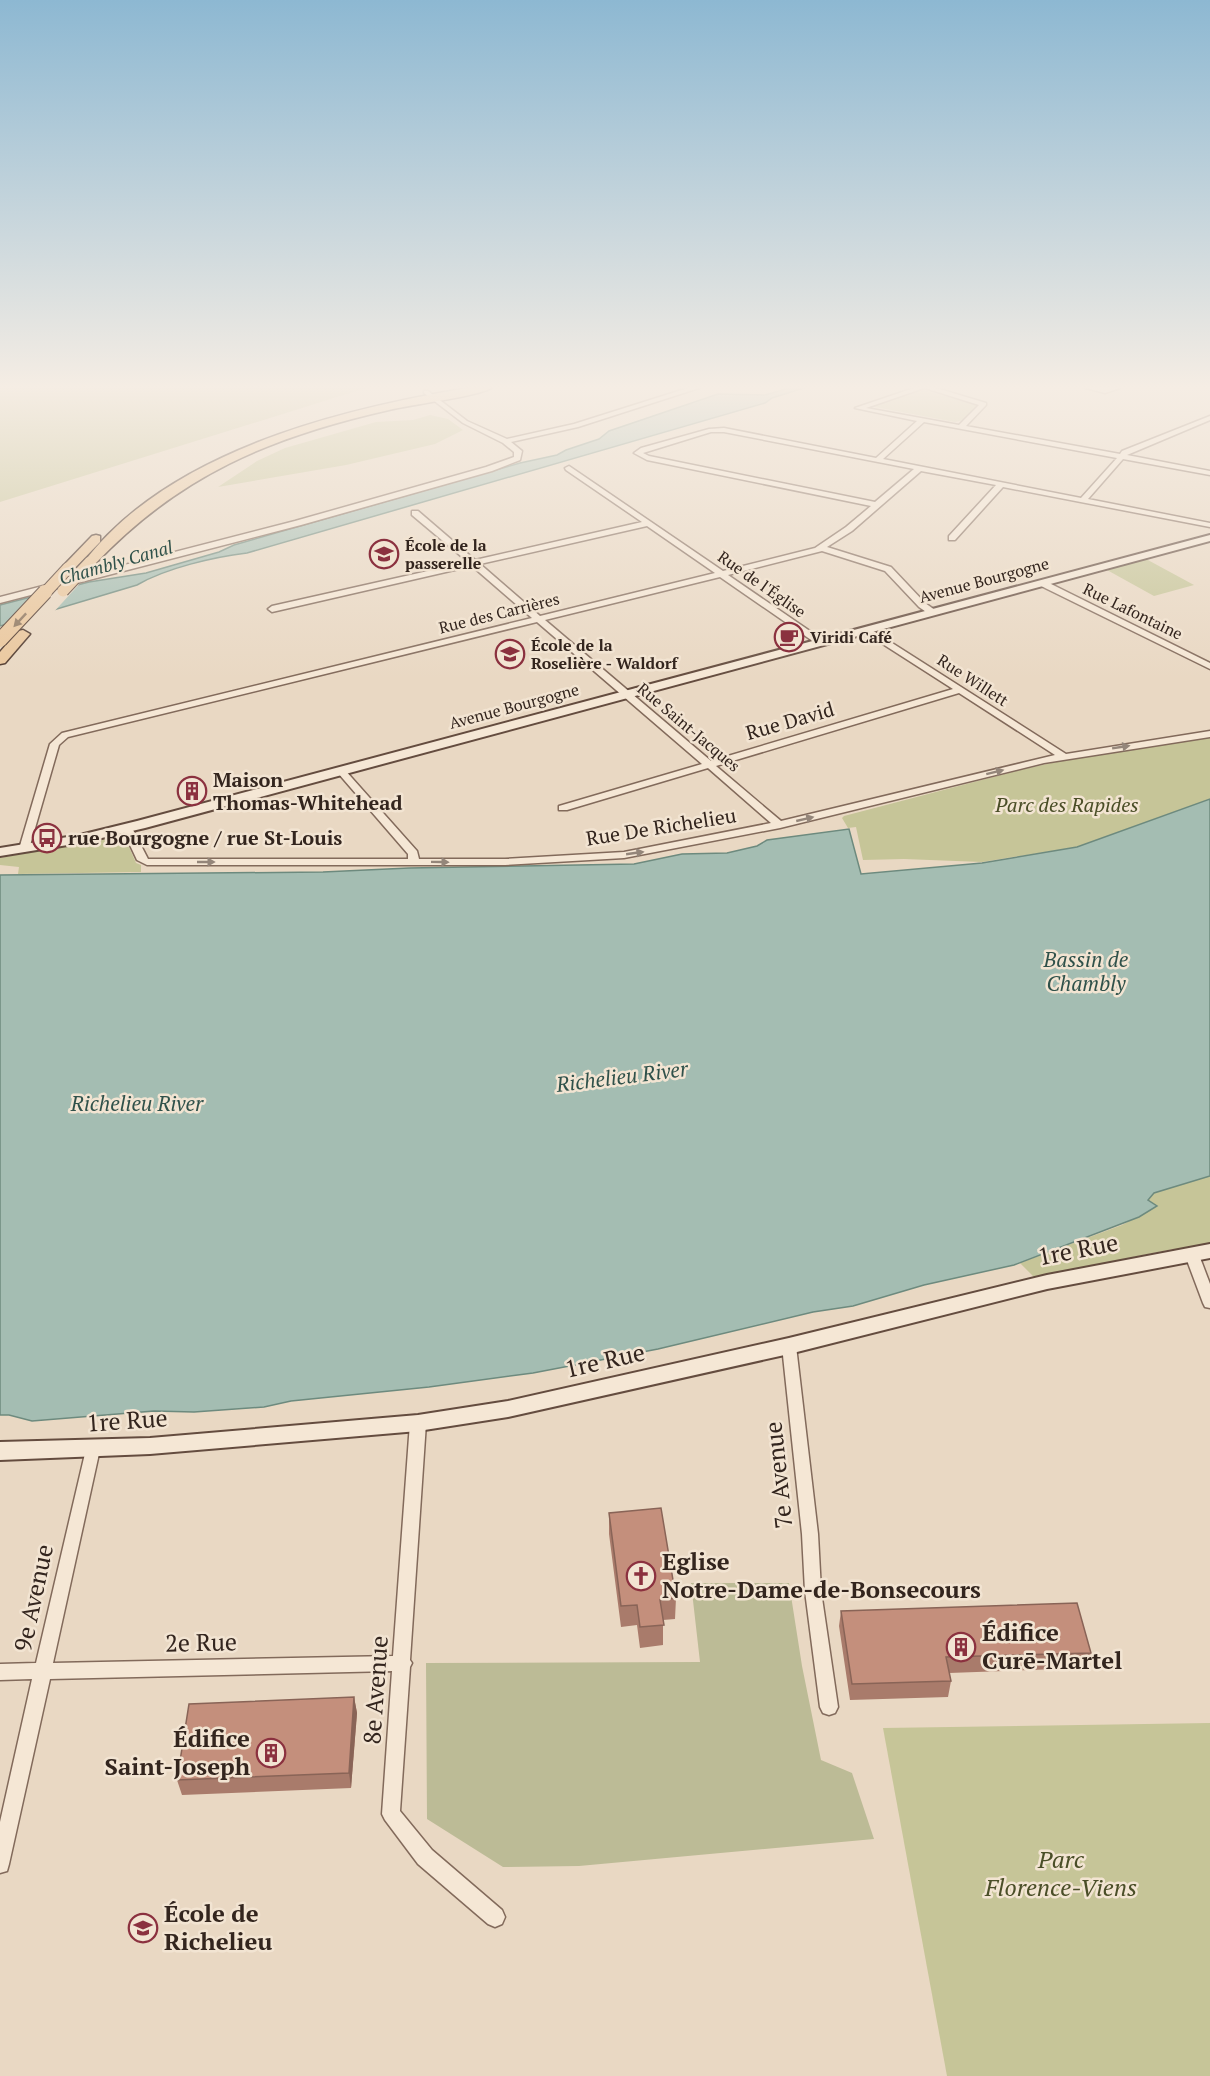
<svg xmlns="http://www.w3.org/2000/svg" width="1210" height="2076" font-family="'PT Serif',serif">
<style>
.green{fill:#c6c598}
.cemetery{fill:#bcbb96}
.water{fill:#a4bdb2;stroke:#6d8a7e;stroke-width:1.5}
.pier{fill:#e9d8c3}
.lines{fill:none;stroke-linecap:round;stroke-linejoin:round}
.street-casing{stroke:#826a5b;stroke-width:3}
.secondary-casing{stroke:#644c3f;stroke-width:4}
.primary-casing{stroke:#503a2f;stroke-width:3}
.street{fill:#f5e7d5;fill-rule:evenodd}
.secondary{fill:#f5e7d5;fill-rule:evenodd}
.primary{fill:#eac79d;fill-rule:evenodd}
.primary-bridge-far1-casing{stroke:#503a2f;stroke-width:13;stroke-linecap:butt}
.primary-bridge-casing{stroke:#503a2f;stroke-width:16;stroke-linecap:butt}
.primary-bridge-far1{stroke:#eac79d;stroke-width:11}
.primary-bridge{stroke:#eac79d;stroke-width:14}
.wall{fill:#a97b6b}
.shaded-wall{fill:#896457}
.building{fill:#c48f7c;stroke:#896457;stroke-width:1.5}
.oneway{fill:#8e765e}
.oneway2{fill:#94867a}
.labels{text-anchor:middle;stroke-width:5;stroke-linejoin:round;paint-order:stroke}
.far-poi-label{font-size:16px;font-weight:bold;fill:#33251e;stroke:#f2e4d2;text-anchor:start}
.far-street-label{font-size:16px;fill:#33251e;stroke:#f2e4d2}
.far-water-label{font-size:18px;font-style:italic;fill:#2f514a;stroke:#f2e4d2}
.street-label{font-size:20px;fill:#33251e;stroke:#f2e4d2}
.poi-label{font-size:20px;font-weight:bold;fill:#33251e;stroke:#f2e4d2;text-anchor:start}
.park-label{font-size:20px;font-style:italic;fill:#4a4e27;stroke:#f2e4d2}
.water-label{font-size:21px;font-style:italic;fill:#2f514a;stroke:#f2e4d2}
.near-street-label{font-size:24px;fill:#33251e;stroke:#f2e4d2}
.near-poi-label{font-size:24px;font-weight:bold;fill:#33251e;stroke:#f2e4d2;text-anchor:start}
.near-park-label{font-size:24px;font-style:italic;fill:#4a4e27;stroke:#f2e4d2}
</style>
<rect width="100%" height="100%" fill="#e9d8c3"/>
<g class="green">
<path d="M0 388H366L0 502Z"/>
<path d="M923 390 978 405 964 420 955 422 870 406Z"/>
<path d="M430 415 448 419 463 430 435 444 346 465 218 487 257 461 285 448 376 422 413 420Z"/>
<path d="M1146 559 1194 585 1154 596 1107 570Z"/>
<path d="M1210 737V799L1077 847 982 862 904 859 863 860 856 827 848 828 842 818 844 816 1020 770 1079 757Z"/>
<path d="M119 836 126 840 136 863 141 865V872L18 874 19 867 0 865V858Z"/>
<path d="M1204 1176H1210V1251L1192 1255 1173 1249 1034 1277 1020 1263 1122 1225 1156 1207 1148 1200 1154 1193Z"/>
<path d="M1210 1723V2076H947L883 1728Z"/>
</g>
<path class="cemetery" d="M691 1583H789L802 1666 821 1760 852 1773 874 1839 579 1866 503 1867 427 1819 426 1663 700 1662Z"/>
<g class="water">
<path d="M789 388H804L772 398 765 403 247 553C214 557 166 568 137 585L0 626V605L89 582 146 573 219 552 234 545 520 463 557 455 566 450 599 439 609 431 718 394 765 395Z"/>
<path d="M1210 799V1176L1154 1193 1148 1200 1157 1206 1139 1217 1014 1265 924 1285 853 1306 813 1312 658 1349 533 1373 429 1387 291 1401 264 1407 194 1412 154 1411 32 1421 9 1415H0V875L323 872 409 868 634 864 682 854 727 853 757 846 767 840 849 829 861 874 982 863 1077 847Z"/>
</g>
<path class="pier" d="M83 580 52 614 3 629 38 592Z"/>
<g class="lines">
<g class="street-casing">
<g id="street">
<path d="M688 388H699L578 427 511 442 522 451 520 460 492 471 301 525 0 603V597L295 521 486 467 514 457V452L503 443 463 423 424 393V391H428L467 421 507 439 574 424Z"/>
<path d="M914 388H924L866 408 959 425 979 405 925 388H936L986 403V405L966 426 1120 454 1122 451 1210 416V420L1127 455 1210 471V475L1123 459 1088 499 1210 523V527L1003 487 955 540H949V536L996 485 921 471 852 531 827 547 891 567 925 603 935 610V614H929L919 607 885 571 822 551 728 575 823 640V644H817L720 577 545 620 711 761 953 689 864 632 863 630 867 627 1066 754 1210 731V737L1044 763 780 828 624 858 505 865H147L137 860 122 828 123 826H131L148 859H408V854L338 773 336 771 341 768 344 769 417 851 419 859H505L624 852 771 823 708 768 567 810H559V806L702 764 537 622 68 737 59 745 29 849 24 852 19 849 50 744 62 733 532 618 472 566 272 612 268 609 272 606 468 562 412 515V511H418L475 560 642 522 566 470 565 468 569 466 723 571 815 548 846 527 871 506 647 460 634 453 641 448 709 429 724 428 876 458 917 421 855 408ZM924 422 1117 458 1081 498 883 459ZM711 432H724L914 469 875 502 649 456 643 453ZM647 526 715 573 540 616 480 564ZM959 693 1055 755 781 821 716 766Z"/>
<path d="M1086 388H1120L1105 393Z"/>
<path d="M1039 581H1045L1210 663V669L1039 585Z"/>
<path d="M1192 1250 1197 1251 1199 1255 1210 1284V1308L1205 1307 1203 1303 1185 1255 1187 1251Z"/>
<path d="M789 1340 794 1342 796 1346 818 1534 821 1591 838 1707 835 1713 829 1715 823 1713 820 1707 805 1591 802 1534 782 1346 784 1342Z"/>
<path d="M418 1417 423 1419 426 1423 410 1660 412 1663 410 1667 400 1811 432 1850 502 1910 505 1917 502 1924 495 1927 488 1924 418 1864 385 1820 382 1814 392 1671 50 1679 9 1864 7 1871 0 1873V1822L32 1679 0 1680V1664L36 1663 87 1445 92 1443 97 1445 100 1449 53 1663 393 1656 410 1423 413 1419Z"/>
</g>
</g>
<g class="secondary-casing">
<g id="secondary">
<path d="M1210 535V541L145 828 80 843 0 856V848L80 835 137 821Z"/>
<path d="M1210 1244V1258L1047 1289 789 1354 508 1417 418 1431 150 1454 0 1460V1442L150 1438 418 1415 508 1401 789 1338 1047 1275Z"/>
</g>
</g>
<g class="primary-casing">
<g id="primary">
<path d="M467 388H491C480 396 408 405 389 410 270 437 179 475 94 565L90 566 84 562C168 452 337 410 467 388Z"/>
<path d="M96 535 100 536V542L72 571H64V565L92 536Z"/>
<path d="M23 630 30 634 5 663 0 664V652L18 631Z"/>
</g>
</g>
<use href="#street" class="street"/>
<use href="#secondary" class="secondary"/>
<use href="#primary" class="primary"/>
<g class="primary-bridge-far1-casing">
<g id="primary-bridge-far1">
<path d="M63 591 90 562"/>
<path d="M44 594 68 568"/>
</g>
</g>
<g class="primary-bridge-casing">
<path id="primary-bridge" d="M0 640 45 592"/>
</g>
<use href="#primary-bridge-far1" class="primary-bridge-far1"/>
<use href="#primary-bridge" class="primary-bridge"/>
</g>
<g class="wall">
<path d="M609 1513 676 1598 675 1619 663 1620V1645L640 1648 637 1625 621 1627 609 1534Z"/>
<path d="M841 1611 1091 1653 1086 1668 949 1673 951 1681 948 1697 850 1700 839 1626Z"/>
<path d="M354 1697 357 1713 351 1788 182 1795 177 1780Z"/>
</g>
<path class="shaded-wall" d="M354 1697 357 1713 351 1788 349 1773Z"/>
<g class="building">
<path d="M661 1508 676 1598 660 1600 664 1625 640 1627 637 1605 621 1606 609 1513Z"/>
<path d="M1077 1603 1091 1653 946 1657 951 1681 852 1684 841 1611Z"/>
<path d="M354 1697 349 1773 177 1780 189 1704Z"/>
</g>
<defs><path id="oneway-solid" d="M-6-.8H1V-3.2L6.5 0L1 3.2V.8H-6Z" transform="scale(1.5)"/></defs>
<use class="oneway" href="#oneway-solid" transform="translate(20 620) rotate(133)"/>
<g class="oneway2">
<use href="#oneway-solid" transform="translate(1121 747) rotate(-9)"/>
<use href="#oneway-solid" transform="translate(995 772) rotate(-14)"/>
<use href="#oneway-solid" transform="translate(805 819) rotate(-13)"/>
<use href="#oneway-solid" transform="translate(635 853) rotate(-8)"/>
<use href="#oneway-solid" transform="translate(206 862)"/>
<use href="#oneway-solid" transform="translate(440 862) rotate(1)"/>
</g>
<linearGradient id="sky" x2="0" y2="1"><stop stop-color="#8db8d2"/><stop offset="0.57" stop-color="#f5ede4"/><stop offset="1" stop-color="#f5ede4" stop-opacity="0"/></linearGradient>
<rect width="1210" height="679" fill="url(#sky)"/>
<defs>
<g id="school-ring" transform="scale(1.5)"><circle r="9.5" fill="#f2e4d2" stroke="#8b313f" stroke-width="1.5"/><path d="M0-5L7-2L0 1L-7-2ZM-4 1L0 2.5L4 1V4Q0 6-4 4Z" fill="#8b313f"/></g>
<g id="cafe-ring" transform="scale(1.5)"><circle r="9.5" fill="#f2e4d2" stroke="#8b313f" stroke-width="1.5"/><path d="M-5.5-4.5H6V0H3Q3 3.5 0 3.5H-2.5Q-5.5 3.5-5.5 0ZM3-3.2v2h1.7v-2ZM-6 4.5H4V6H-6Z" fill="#8b313f"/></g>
<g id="building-ring" transform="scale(1.5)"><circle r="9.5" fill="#f2e4d2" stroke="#8b313f" stroke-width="1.5"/><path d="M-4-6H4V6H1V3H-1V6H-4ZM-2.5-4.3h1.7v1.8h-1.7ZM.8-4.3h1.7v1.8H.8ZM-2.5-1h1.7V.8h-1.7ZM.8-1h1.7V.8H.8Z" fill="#8b313f"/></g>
<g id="bus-ring" transform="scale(1.5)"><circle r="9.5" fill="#f2e4d2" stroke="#8b313f" stroke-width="1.5"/><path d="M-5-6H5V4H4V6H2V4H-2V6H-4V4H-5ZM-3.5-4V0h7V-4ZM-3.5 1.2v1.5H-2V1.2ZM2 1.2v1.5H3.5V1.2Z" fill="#8b313f"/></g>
<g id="church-ring" transform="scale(1.5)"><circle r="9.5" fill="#f2e4d2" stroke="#8b313f" stroke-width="1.5"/><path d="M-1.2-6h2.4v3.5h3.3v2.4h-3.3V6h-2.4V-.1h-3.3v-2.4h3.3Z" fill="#8b313f"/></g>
</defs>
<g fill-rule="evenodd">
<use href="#school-ring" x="384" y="554"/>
<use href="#cafe-ring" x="789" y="637"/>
<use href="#school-ring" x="510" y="654"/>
<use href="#building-ring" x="192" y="791"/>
<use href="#bus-ring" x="47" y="838"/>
<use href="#church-ring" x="641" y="1576"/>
<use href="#building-ring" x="961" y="1647"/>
<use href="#building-ring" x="271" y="1753"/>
<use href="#school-ring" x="143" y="1928"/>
</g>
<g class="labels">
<g class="far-poi-label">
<text x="405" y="551">École de la<tspan x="405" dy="18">passerelle</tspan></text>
<text x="810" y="643">Viridi Café</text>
<text x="531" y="651">École de la<tspan x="531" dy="18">Roselière - Waldorf</tspan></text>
</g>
<g class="far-street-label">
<text transform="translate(984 580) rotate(-15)" y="6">Avenue Bourgogne</text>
<text transform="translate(762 584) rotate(35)" y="6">Rue de l'Église</text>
<text transform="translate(1133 611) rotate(26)" y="6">Rue Lafontaine</text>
<text transform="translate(499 613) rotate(-14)" y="6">Rue des Carrières</text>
<text transform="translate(973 680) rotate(33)" y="6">Rue Willett</text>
<text transform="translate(514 706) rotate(-15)" y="6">Avenue Bourgogne</text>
<text transform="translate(689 727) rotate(40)" y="6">Rue Saint-Jacques</text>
</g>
<g class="far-water-label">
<text transform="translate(116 563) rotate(-16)" y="6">Chambly Canal</text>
</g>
<g class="street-label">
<text transform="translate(790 721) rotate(-16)" y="7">Rue David</text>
<text transform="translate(661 827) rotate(-9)" y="7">Rue De Richelieu</text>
</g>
<g class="poi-label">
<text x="213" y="787">Maison<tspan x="213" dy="23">Thomas-Whitehead</tspan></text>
<text x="68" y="845">rue Bourgogne / rue St-Louis</text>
</g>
<g class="park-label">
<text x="1067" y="812">Parc des Rapides</text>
</g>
<g class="water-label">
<text x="1086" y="967">Bassin de<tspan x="1086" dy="24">Chambly</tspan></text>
<text transform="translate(622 1077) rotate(-7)" y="7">Richelieu River</text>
<text x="137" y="1111">Richelieu River</text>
</g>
<g class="near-street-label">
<text transform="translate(1078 1250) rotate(-11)" y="8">1re Rue</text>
<text transform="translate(605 1361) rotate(-13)" y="8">1re Rue</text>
<text transform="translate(127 1421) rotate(-4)" y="8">1re Rue</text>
<text transform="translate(779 1475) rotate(-96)" y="8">7e Avenue</text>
<text transform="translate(34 1598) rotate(-78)" y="8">9e Avenue</text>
<text transform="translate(201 1643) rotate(-1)" y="8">2e Rue</text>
<text transform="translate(376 1690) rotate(-86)" y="8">8e Avenue</text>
</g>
<g class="near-poi-label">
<text x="662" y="1570">Eglise<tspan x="662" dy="28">Notre-Dame-de-Bonsecours</tspan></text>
<text x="982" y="1641">Édifice<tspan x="982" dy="28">Curē-Martel</tspan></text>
<text x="250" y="1747" text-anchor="end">Édifice<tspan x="250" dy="28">Saint-Joseph</tspan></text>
<text x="164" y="1922">École de<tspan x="164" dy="28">Richelieu</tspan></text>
</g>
<g class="near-park-label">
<text x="1061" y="1868">Parc<tspan x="1061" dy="28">Florence-Viens</tspan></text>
</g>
</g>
</svg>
